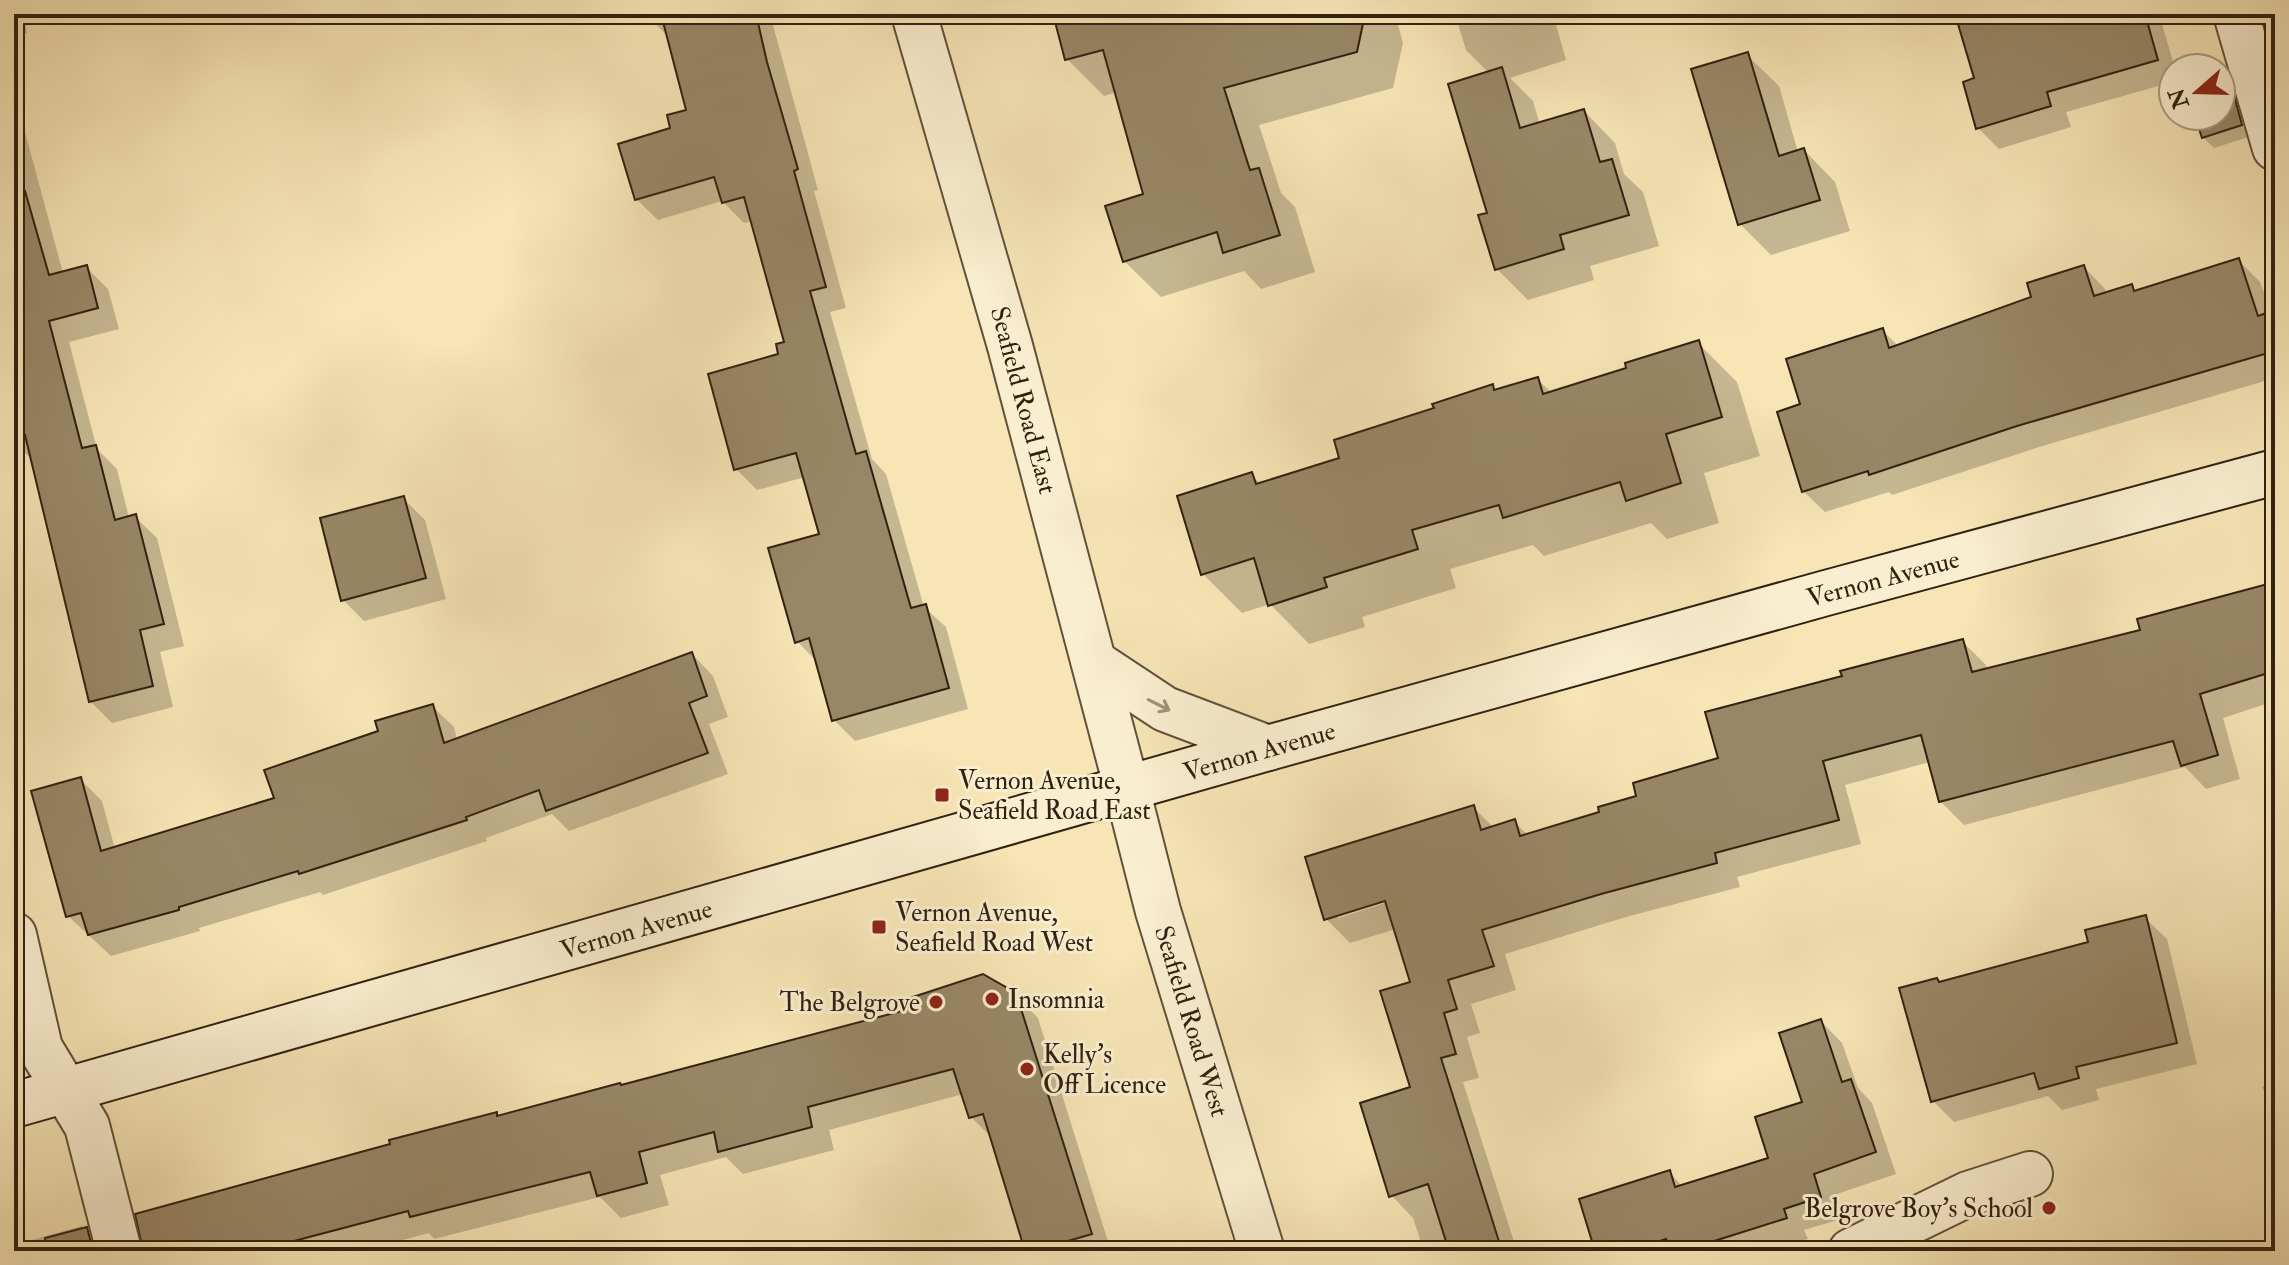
<svg xmlns="http://www.w3.org/2000/svg" width="2289" height="1265" font-family="'IM FELL Double Pica',serif">
<style>
.shadow{fill:#0003;fill-rule:evenodd}
.building{fill:#988767;stroke:#312111;stroke-width:2}
.lines{fill:none;stroke-linecap:round;stroke-linejoin:round}
.minor-casing{stroke:#62523a;stroke-width:48}
.tertiary-casing{stroke:#62523a;stroke-width:48}
.secondary-casing{stroke:#312111;stroke-width:48}
.minor{stroke:#faeed0;stroke-width:44}
.tertiary{stroke:#faeed0;stroke-width:44}
.secondary{stroke:#faeed0;stroke-width:44}
.oneway{stroke:#a0927a}
.poi-dot{fill:#8f2418;stroke:#faeed0;stroke-width:3}
.labels{text-anchor:middle;stroke-width:6;stroke-linejoin:round;paint-order:stroke}
.street-label{font-size:26px;fill:#312111;stroke:#faeed0}
.poi-label{font-size:26px;fill:#312111;stroke:#faeed0;text-anchor:start}
</style>
<rect width="100%" height="100%" fill="#f7e5b6"/>
<filter id="stains"><feTurbulence type="fractalNoise" baseFrequency=".0025" numOctaves="4"/><feColorMatrix values="0 0 0 0 .2 0 0 0 0 .09 0 0 0 0 .02 0 0 0 .5 -.17"/></filter>
<radialGradient id="worn" r=".72"><stop offset=".6" stop-color="#630" stop-opacity="0"/><stop offset="1" stop-color="#630" stop-opacity=".3"/></radialGradient>
<g class="shadow">
<path d="M14 14H23L27 33 14 36Z"/>
<path d="M649 14H770L818 190 814 191 846 308 830 312 872 459 886 474 924 607 946 627 968 709 855 741 834 720 818 663 797 641 822 535 805 477 757 490 736 469 786 343 753 221 744 223 722 201 658 220 636 199 673 130 688 111 669 38 651 19Z"/>
<path d="M1055 14H1395L1403 43 1393 88 1259 125 1281 193 1295 207 1315 272 1261 289 1244 271 1161 297 1124 261 1146 195 1117 92 1104 96 1067 59Z"/>
<path d="M1455 14H1553L1566 60 1510 78 1533 101 1540 125 1584 111 1615 143 1624 174 1643 192 1659 246 1590 266 1594 280 1528 300 1496 268 1489 214V73L1466 50Z"/>
<path d="M1957 14H2159L2175 68 2173 82 2066 112 2071 127 1999 149 1978 128 1965 83 1977 79Z"/>
<path d="M1747 55 1779 86 1798 152 1804 150 1835 182 1850 231 1771 255 1740 224Z"/>
<path d="M2231 90 2241 101 2252 136 2214 148 2203 137 2197 116H2221V94Z"/>
<path d="M14 91 63 273 86 267 108 289 119 329 69 342 97 449 117 469 129 518 135 517 157 538 184 646 160 652 173 707 112 723 90 701 33 461 14 441Z"/>
<path d="M2238 260 2260 282 2275 322V378L2039 447 1892 495 1889 492 1825 512 1803 491 1802 406 1882 330 1899 347 2034 298 2084 267 2105 289 2107 294 2132 287 2137 292Z"/>
<path d="M1698 343 1737 382 1760 456 1704 473 1719 523 1667 539 1651 523 1544 556 1533 545 1450 569 1456 588 1362 617 1365 627 1309 644 1270 604 1242 613 1203 574 1252 475 1261 484 1342 459 1436 410 1492 387 1497 391 1537 379 1552 393 1629 369Z"/>
<path d="M403 498 425 520 446 599 364 621 343 600Z"/>
<path d="M2275 583V701L2223 718 2240 779 2206 789 2185 767 1964 825 1940 801 1930 762 1845 785 1861 844 1737 877 1740 887 1626 917 1505 954 1516 990 1471 1004 1480 1033 1467 1037 1479 1078 1463 1082 1517 1251H1424L1413 1218 1391 1195 1412 1088 1413 983 1396 929 1350 943 1326 919 1473 807 1494 828 1514 822 1528 835 1601 813 1720 760 1844 677 1962 641 1986 665 1988 670 2142 631ZM1394 896 1395 900 1338 918V914Z"/>
<path d="M692 654 713 676 728 717 709 724 728 774 569 831 552 814 486 838 487 841 323 895 320 892 199 928 200 931 111 956 68 916 80 779 102 801 115 849 276 800 380 733 432 706 454 727 457 740Z"/>
<path d="M2145 918 2167 939 2197 1064 2096 1089 2099 1100 2062 1110 2048 1096 1954 1122 1933 1101 1940 983 2091 943Z"/>
<path d="M1015 995 1038 1018 1111 1251H1027L993 1139 971 1117 963 1094 829 1130 834 1150 743 1174 726 1157 660 1175 669 1205 621 1218 600 1197 434 1239 429 1233 362 1251H145L496 1115 499 1117Z"/>
<path d="M1821 1021 1842 1043 1858 1088 1872 1103 1896 1174 1834 1195 1841 1219 1804 1230 1808 1239 1770 1251H1597L1669 1172 1683 1187 1771 1159 1805 1103Z"/>
<path d="M2275 1080V1110L2262 1087Z"/>
<path d="M82 1226 108 1251H14V1245Z"/>
</g>
<g class="building">
<path d="M661 14H756L767 62 798 169 794 171 826 287 810 291 856 454 866 451 911 608 926 604 949 688 832 721 809 638 795 643 768 548 819 534 796 453 734 470 708 374 778 354 776 344 784 342 744 197 722 203 714 177 635 200 618 144 670 128 667 115 686 110Z"/>
<path d="M1053 14H1365L1357 52 1224 88 1250 170 1259 168 1280 235 1223 253 1217 232 1123 262 1105 206 1143 194 1103 50 1065 60Z"/>
<path d="M1955 14H2145L2158 60 2047 92 2051 106 1976 129 1963 82 1974 78Z"/>
<path d="M1748 52 1779 156 1804 148 1820 200 1738 225 1691 69Z"/>
<path d="M1502 67 1520 128 1584 109 1600 162 1612 159 1629 215 1560 235 1564 249 1495 270 1478 215 1487 213 1448 84Z"/>
<path d="M2232 88 2242 125 2202 138 2195 116H2221V91Z"/>
<path d="M25 191 49 275 87 265 98 308 49 321 82 448 96 445 115 520 136 514 164 624 140 630 153 686 89 702 25 435 14 438V193Z"/>
<path d="M2239 258 2258 316 2275 310V351L2017 426 1869 475 1868 471 1802 492 1777 412 1800 404 1786 359 1883 328 1889 348 2031 297 2027 283 2084 265 2094 296 2132 284 2134 291Z"/>
<path d="M1699 340 1722 417 1666 434 1681 483 1626 501 1620 482 1503 518 1499 505 1412 530 1418 549 1324 578 1327 587 1268 606 1254 558 1201 575 1177 496 1252 472 1256 484 1339 458 1334 440 1434 408 1432 404 1493 384 1494 390 1538 377 1543 394 1626 368 1625 363Z"/>
<path d="M404 496 426 578 341 601 320 518Z"/>
<path d="M2275 582V671L2200 694 2218 755 2181 766 2173 741 1939 802 1921 735 1823 761 1839 820 1715 853 1717 863 1601 894 1482 930 1494 966 1448 980 1457 1009 1444 1013 1456 1054 1441 1058 1502 1251H1449L1428 1184 1389 1197 1360 1103 1410 1087 1380 991 1410 982 1385 901 1324 920 1305 857 1474 805 1481 830 1515 819 1520 836 1599 812 1598 807 1636 796 1633 783 1718 758 1705 712 1842 676 1840 671 1963 639 1972 672 2140 630 2137 619Z"/>
<path d="M692 652 707 696 689 703 708 753 546 811 539 790 466 817 467 820 299 874 298 871 179 907V910L88 935 81 913 66 917 31 791 81 777 101 851 274 798 264 770 378 731 375 721 433 704 444 743Z"/>
<path d="M2146 915 2177 1043 2076 1067 2079 1078 2039 1089 2034 1073 1931 1102 1899 988 1937 978 1939 982 2088 942 2085 930Z"/>
<path d="M983 974 1016 993 1092 1234 1033 1251H1025L983 1114 969 1118 953 1069 808 1107 812 1127 718 1152 714 1132 639 1152 647 1183 597 1196 590 1172 410 1217 408 1211 256 1251H143L135 1214 390 1144 389 1140 497 1112V1116L620 1083 621 1085 913 1008 910 998Z"/>
<path d="M1821 1019 1842 1082 1851 1079 1876 1152 1814 1174 1821 1197 1784 1209 1787 1218 1708 1243 1710 1251H1670L1666 1239 1629 1251H1595L1579 1199 1670 1170 1675 1187 1768 1158 1755 1117 1802 1102 1779 1033Z"/>
<path d="M87 1227 93 1251H47L45 1238Z"/>
</g>
<g class="lines">
<g class="minor-casing">
<g id="minor">
<path d="M2236 14 2275 148"/>
<path d="M1127 789 1158 911 1262 1251"/>
<path d="M14 935 40 1048 87 1126 119 1251"/>
<path d="M1851 1251 1968 1194 2030 1174"/>
</g>
</g>
<g class="tertiary-casing">
<g id="tertiary">
<path d="M914 14 1010 346 1127 789"/>
<path d="M1094 662 1165 709 1268 748"/>
</g>
</g>
<g class="secondary-casing">
<path id="secondary" d="M14 1105 1268 748 1826 593 2275 472"/>
</g>
<use href="#minor" class="minor"/>
<use href="#tertiary" class="tertiary"/>
<use href="#secondary" class="secondary"/>
</g>
<defs><path id="oneway-shaft" d="M-6 0H5M1.5-3L5.5 0L1.5 3" fill="none" stroke-width="1.6" stroke-linecap="round" stroke-linejoin="round" transform="scale(2)"/></defs>
<use class="oneway" href="#oneway-shaft" transform="translate(1159 705) rotate(27)"/>
<g class="poi-dot">
<rect x="934" y="787" width="16" height="16" rx="4"/>
<rect x="871" y="919" width="16" height="16" rx="4"/>
<circle cx="992" cy="999" r="8"/>
<circle cx="936" cy="1002" r="8"/>
<circle cx="1027" cy="1069" r="8"/>
<circle cx="2049" cy="1208" r="8"/>
</g>
<g class="labels">
<g class="street-label">
<text transform="translate(1024 400) rotate(75)" y="9">Seafield Road East</text>
<text transform="translate(1883 578) rotate(-15)" y="9">Vernon Avenue</text>
<text transform="translate(1259 751) rotate(-16)" y="9">Vernon Avenue</text>
<text transform="translate(636 929) rotate(-16)" y="9">Vernon Avenue</text>
<text transform="translate(1192 1021) rotate(73)" y="9">Seafield Road West</text>
</g>
<g class="poi-label">
<text x="958" y="789">Vernon Avenue,<tspan x="958" dy="30">Seafield Road East</tspan></text>
<text x="895" y="921">Vernon Avenue,<tspan x="895" dy="30">Seafield Road West</tspan></text>
<text x="1008" y="1008">Insomnia</text>
<text x="920" y="1011" text-anchor="end">The Belgrove</text>
<text x="1043" y="1063">Kelly's<tspan x="1043" dy="30">Off Licence</tspan></text>
<text x="2033" y="1217" text-anchor="end">Belgrove Boy's School</text>
</g>
</g>
<rect width="2289" height="1265" fill="none" stroke="#f7e5b6" stroke-width="48"/>
<rect x="16" y="16" width="2257" height="1233" fill="none" stroke="#312111" stroke-width="4"/>
<rect x="24" y="24" width="2241" height="1217" fill="none" stroke="#312111" stroke-width="2"/>
<g transform="translate(2197 92) rotate(250)"><circle r="38" fill="#faeed0" stroke="#aa9c84" stroke-width="2"/>
<path d="M0-6L14 30L0 20L-14 30Z" fill="#8f2418"/>
<text y="-12" font-size="22" font-weight="bold" text-anchor="middle" fill="#312111">N</text>
</g>
<rect width="100%" height="100%" filter="url(#stains)"/>
<rect width="100%" height="100%" fill="url(#worn)"/>
</svg>
